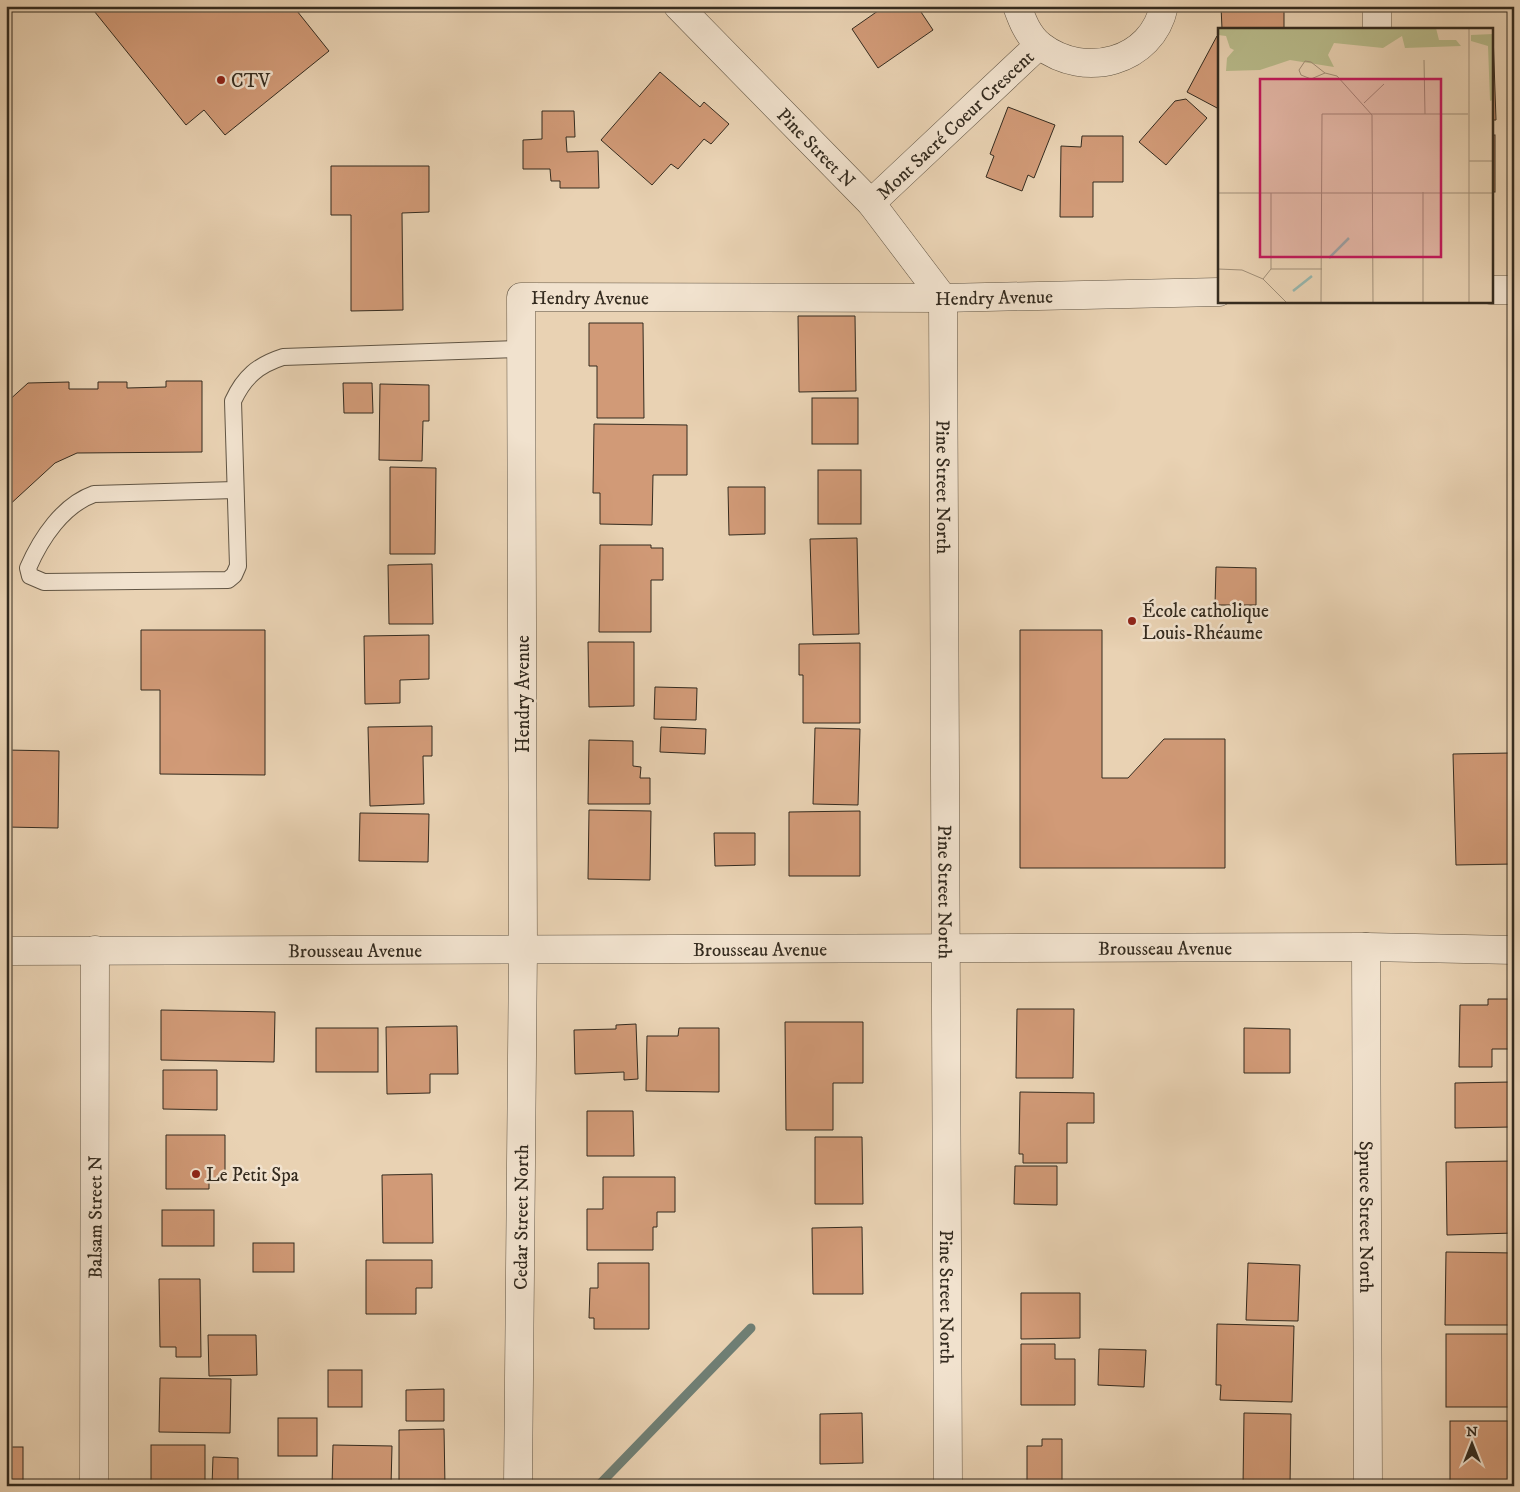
<svg xmlns="http://www.w3.org/2000/svg" width="1520" height="1492" font-family="'IM FELL DW Pica',serif">
<style>
.lines{fill:none;stroke-linecap:round;stroke-linejoin:round}
.stream{stroke:#6f7f75;stroke-width:9}
.building{fill:#d19a77;stroke:#342b1f}
.lane-casing{stroke:#615544;stroke-width:18}
.street-casing{stroke:#615544;stroke-width:29}
.lane{stroke:#f1e2ce;stroke-width:16}
.street{stroke:#f1e2ce;stroke-width:28}
.poi-dot{fill:#8f2418;stroke:#f1e2ce;stroke-width:2}
.labels{text-anchor:middle;stroke-width:5;stroke-linejoin:round;paint-order:stroke}
.poi-label{font-size:19px;fill:#342b1f;stroke:#f1e2ce;text-anchor:start}
.street-label{font-size:19px;fill:#342b1f;stroke:#f1e2ce}
.inset-river{fill:none;stroke:#97b7ae;stroke-width:2.5}
.inset-road{fill:none;stroke:#a18f78;stroke-width:1}
.view{fill:#c2185b;fill-opacity:0.15;stroke:#c2185b;stroke-width:2.5}
.inset-edge{fill:none;stroke:#342b1f;stroke-width:2.5}
</style>
<rect width="100%" height="100%" fill="#e9d2b3"/>
<filter id="stains"><feTurbulence type="fractalNoise" baseFrequency=".004" numOctaves="4"/><feColorMatrix values="0 0 0 0 .2 0 0 0 0 .09 0 0 0 0 .02 0 0 0 .5 -.17"/></filter>
<radialGradient id="worn" r=".72"><stop offset=".6" stop-color="#630" stop-opacity="0"/><stop offset="1" stop-color="#630" stop-opacity=".3"/></radialGradient>
<g class="lines">
<path class="stream" d="M598 1486 751 1328"/>
</g>
<g class="building">
<path d="M90 6H293L329 51 225 135 204 110 186 125Z"/>
<path d="M885 6H917L933 30 878 68 852 29Z"/>
<path d="M1221 6H1284V28L1222 29Z"/>
<path d="M1491 33H1493L1496 120H1491Z"/>
<path d="M1217 36 1219 37V109L1187 92Z"/>
<path d="M660 72 700 107 704 102 729 124 711 144 704 139 678 169 671 164 652 185 601 140Z"/>
<path d="M1186 99 1207 118 1166 165 1139 142 1175 101Z"/>
<path d="M1008 107 1055 125 1034 178 1028 175 1022 191 986 177 994 156 990 154Z"/>
<path d="M542 111H574L575 137H566L567 152 598 151 599 188H560V181H551L550 169H523V140L542 139Z"/>
<rect x="1491" y="135" width="4" height="57"/>
<path d="M1082 136H1123V182H1093V217H1060L1061 146 1081 147Z"/>
<path d="M331 166H429V212L402 213 403 310 351 311V215H331Z"/>
<path d="M798 316H855L856 391 799 392Z"/>
<path d="M589 323H643L644 418H597V366H589Z"/>
<path d="M166 381H202V452L77 453 55 463 6 508V416L10 413 6 409V403L28 383 69 382V389H98V382H127V388L166 387Z"/>
<path d="M343 383H372L373 413H344Z"/>
<path d="M380 384 429 385V421H423L422 461 379 460Z"/>
<rect x="812" y="398" width="46" height="46"/>
<path d="M594 424 687 425V475H653L652 525 600 524V493H593Z"/>
<path d="M390 467 436 468 435 554H390Z"/>
<rect x="818" y="470" width="43" height="54"/>
<path d="M728 487H765V534L729 535Z"/>
<path d="M857 538 859 634 813 635 810 539Z"/>
<path d="M600 545H651V548H663V580H651V632H599Z"/>
<path d="M432 564 433 624H389L388 565Z"/>
<path d="M1216 567 1256 568V605H1215Z"/>
<path d="M141 630H265V775L160 774V690H141Z"/>
<path d="M1020 630H1102V778H1128L1164 739H1225V868H1020Z"/>
<path d="M429 635V679L400 680V703L365 704 364 636Z"/>
<path d="M588 642H634V706L589 707Z"/>
<path d="M860 643V723H803V675H799V644Z"/>
<path d="M655 687 697 688 696 720 654 719Z"/>
<path d="M432 726V756H423L424 804 370 806 368 727Z"/>
<path d="M661 727 706 729 705 754 660 752Z"/>
<path d="M815 728 860 729 858 805 813 804Z"/>
<path d="M589 740 633 741V766L641 767 640 778H650V804H588Z"/>
<path d="M6 750 59 751 58 828 6 827Z"/>
<path d="M1510 753 1513 864 1456 865 1453 754Z"/>
<path d="M589 810 651 811 650 880 588 879Z"/>
<path d="M860 811V876H789V812Z"/>
<path d="M360 813 429 814 428 862 359 861Z"/>
<path d="M714 833H755V865L715 866Z"/>
<path d="M1488 999H1514V1049H1492V1067H1459L1460 1005H1488Z"/>
<path d="M1017 1009H1074L1073 1078H1016Z"/>
<path d="M161 1010 275 1012 274 1062 161 1060Z"/>
<path d="M785 1022H863V1083H833V1130H786Z"/>
<path d="M636 1024 638 1079 624 1080V1072L575 1074 574 1030 616 1029V1025Z"/>
<path d="M457 1026 458 1074H430V1093L387 1094 386 1027Z"/>
<rect x="316" y="1028" width="62" height="44"/>
<path d="M679 1028H719V1092L646 1091 647 1036H678Z"/>
<path d="M1244 1028 1290 1029V1073H1244Z"/>
<path d="M163 1070H217V1110L163 1109Z"/>
<path d="M1510 1082 1511 1127 1455 1128V1083Z"/>
<path d="M1020 1092 1094 1093V1123H1067V1163H1023V1154H1019Z"/>
<path d="M587 1111H633L634 1156H587Z"/>
<path d="M166 1135H225V1181L209 1180V1189H166Z"/>
<path d="M815 1137H862L863 1204H815Z"/>
<path d="M1514 1161V1233L1447 1235 1446 1162Z"/>
<path d="M1015 1166H1057V1205L1014 1204Z"/>
<path d="M432 1174 433 1243H383L382 1175Z"/>
<path d="M603 1177H675V1212H657V1227H653V1250H587V1209H603Z"/>
<rect x="162" y="1210" width="52" height="36"/>
<path d="M862 1227 863 1294H813L812 1228Z"/>
<rect x="253" y="1243" width="41" height="29"/>
<path d="M1446 1252 1514 1253V1325H1445Z"/>
<path d="M366 1260H432V1288H416V1314H366Z"/>
<path d="M598 1263H649V1329H594V1318H589L590 1288H598Z"/>
<path d="M1248 1263 1300 1265 1298 1321 1246 1320Z"/>
<path d="M159 1279H200L201 1357H176V1347H160Z"/>
<path d="M1021 1293H1080V1338L1021 1339Z"/>
<path d="M1217 1324 1294 1326 1292 1402 1220 1400 1221 1385H1216Z"/>
<rect x="1446" y="1334" width="68" height="73"/>
<path d="M208 1335H256L257 1375 209 1376Z"/>
<path d="M1021 1344H1055V1359H1075V1405H1021Z"/>
<path d="M1099 1349 1146 1350 1144 1387 1098 1385Z"/>
<rect x="328" y="1370" width="34" height="37"/>
<path d="M160 1378 231 1379 230 1433 159 1432Z"/>
<path d="M444 1389V1421H406V1390Z"/>
<path d="M862 1413 863 1463 820 1464V1414Z"/>
<path d="M1244 1413 1291 1414 1290 1486H1243Z"/>
<rect x="278" y="1418" width="39" height="38"/>
<rect x="1450" y="1421" width="58" height="65"/>
<path d="M444 1429 445 1486H399V1430Z"/>
<path d="M1042 1439H1062V1486H1027V1446H1042Z"/>
<rect x="151" y="1445" width="54" height="41"/>
<path d="M333 1445 392 1446 391 1486H332Z"/>
<rect x="6" y="1447" width="17" height="39"/>
<path d="M213 1457 238 1458V1486H212Z"/>
</g>
<g class="lines">
<g class="lane-casing">
<path id="lane" d="M235 490 94 494C63 505 41 538 28 568L30 576 44 582 228 580 234 575 238 566 233 401C244 377 258 365 283 357L521 349"/>
</g>
<g class="street-casing">
<g id="street">
<path id="s1" d="M678 6 871 203 943 298"/>
<path d="M1017 6C1022 20 1028 36 1041 46 1084 79 1152 63 1164 6"/>
<path d="M1377 6V29"/>
<path id="s2" d="M871 203 1039 45"/>
<path d="M1491 290H1514"/>
<path id="s3" d="M943 298 948 1486"/>
<path id="s4" d="M1366 947 1368 1486"/>
<path id="s5" d="M6 951 1366 947 1514 950"/>
<path id="s6" d="M94 1486 95 950"/>
<path id="s7" d="M518 1486 523 949 521 297 943 298 1219 292"/>
</g>
</g>
<use href="#lane" class="lane"/>
<use href="#street" class="street"/>
</g>
<g class="poi-dot">
<circle cx="221" cy="80" r="5"/>
<circle cx="1132" cy="621" r="5"/>
<circle cx="196" cy="1174" r="5"/>
</g>
<g class="labels">
<g class="poi-label">
<text x="231" y="87">CTV</text>
<text x="1142" y="617">École catholique<tspan x="1142" dy="22">Louis-Rhéaume</tspan></text>
<text x="206" y="1181">Le Petit Spa</text>
</g>
<g class="street-label">
<text dy="7" stroke="none"><textPath href="#s2" startOffset="115">Mont Sacré Coeur Crescent</textPath></text>
<text dy="7" stroke="none"><textPath href="#s1" startOffset="198">Pine Street N</textPath></text>
<text dy="7" stroke="none"><textPath href="#s7" startOffset="1662">Hendry Avenue</textPath></text>
<text dy="7" stroke="none"><textPath href="#s7" startOffset="1258">Hendry Avenue</textPath></text>
<text dy="7" stroke="none"><textPath href="#s3" startOffset="189">Pine Street North</textPath></text>
<text transform="translate(522 694) rotate(-90)" y="7">Hendry Avenue</text>
<text dy="7" stroke="none"><textPath href="#s3" startOffset="594">Pine Street North</textPath></text>
<text dy="7" stroke="none"><textPath href="#s5" startOffset="1159">Brousseau Avenue</textPath></text>
<text dy="7" stroke="none"><textPath href="#s5" startOffset="754">Brousseau Avenue</textPath></text>
<text dy="7" stroke="none"><textPath href="#s5" startOffset="349">Brousseau Avenue</textPath></text>
<text dy="7" stroke="none"><textPath href="#s4" startOffset="270">Spruce Street North</textPath></text>
<text dy="7" stroke="none"><textPath href="#s7" startOffset="269">Cedar Street North</textPath></text>
<text dy="7" stroke="none"><textPath href="#s6" startOffset="269">Balsam Street N</textPath></text>
<text dy="7" stroke="none"><textPath href="#s3" startOffset="999">Pine Street North</textPath></text>
</g>
</g>
<g transform="translate(1218 28)">
<rect width="275" height="275" fill="#e9d2b3"/>
<path d="M0 0H218L221 12H238L243 18 187 20 184 8 165 20 116 15 110 27 116 39 72 32 42 42 8 43 9 30 16 22 12 20 8 8 0 7ZM275 6V72L272 73 270 18 253 13V7Z" fill="#b8bb8b"/>
<path class="inset-river" d="M111 230 131 210M75 263 94 248"/>
<path class="inset-road" d="M251 0V275M206 32 207 86M107 45 93 34 87 33 81 42 83 47 93 51 107 45 119 48 154 87M146 75 166 56M154 87 155 275M0 129V238M251 133H275M205 164V275M0 165H275M0 241 24 242 45 251 69 275M53 241V165M45 251 53 241H104M103 275 104 86H250"/>
<path class="view" d="M42 51H223V229H42Z"/>
<rect width="275" height="275" class="inset-edge"/>
</g>
<rect width="1520" height="1492" fill="none" stroke="#e9d2b3" stroke-width="25"/>
<rect x="8" y="8" width="1505" height="1477" fill="none" stroke="#342b1f" stroke-width="2.5"/>
<rect x="12" y="12" width="1495" height="1467" fill="none" stroke="#342b1f"/>
<g transform="translate(1472 1444)" stroke="#f1e2ce" stroke-width="4" paint-order="stroke">
<path d="M0-4L9 19L0 12L-9 19Z" fill="#342b1f"/>
<text y="-8" font-size="14" font-weight="bold" text-anchor="middle" fill="#342b1f">N</text>
</g>
<rect width="100%" height="100%" filter="url(#stains)"/>
<rect width="100%" height="100%" fill="url(#worn)"/>
</svg>
